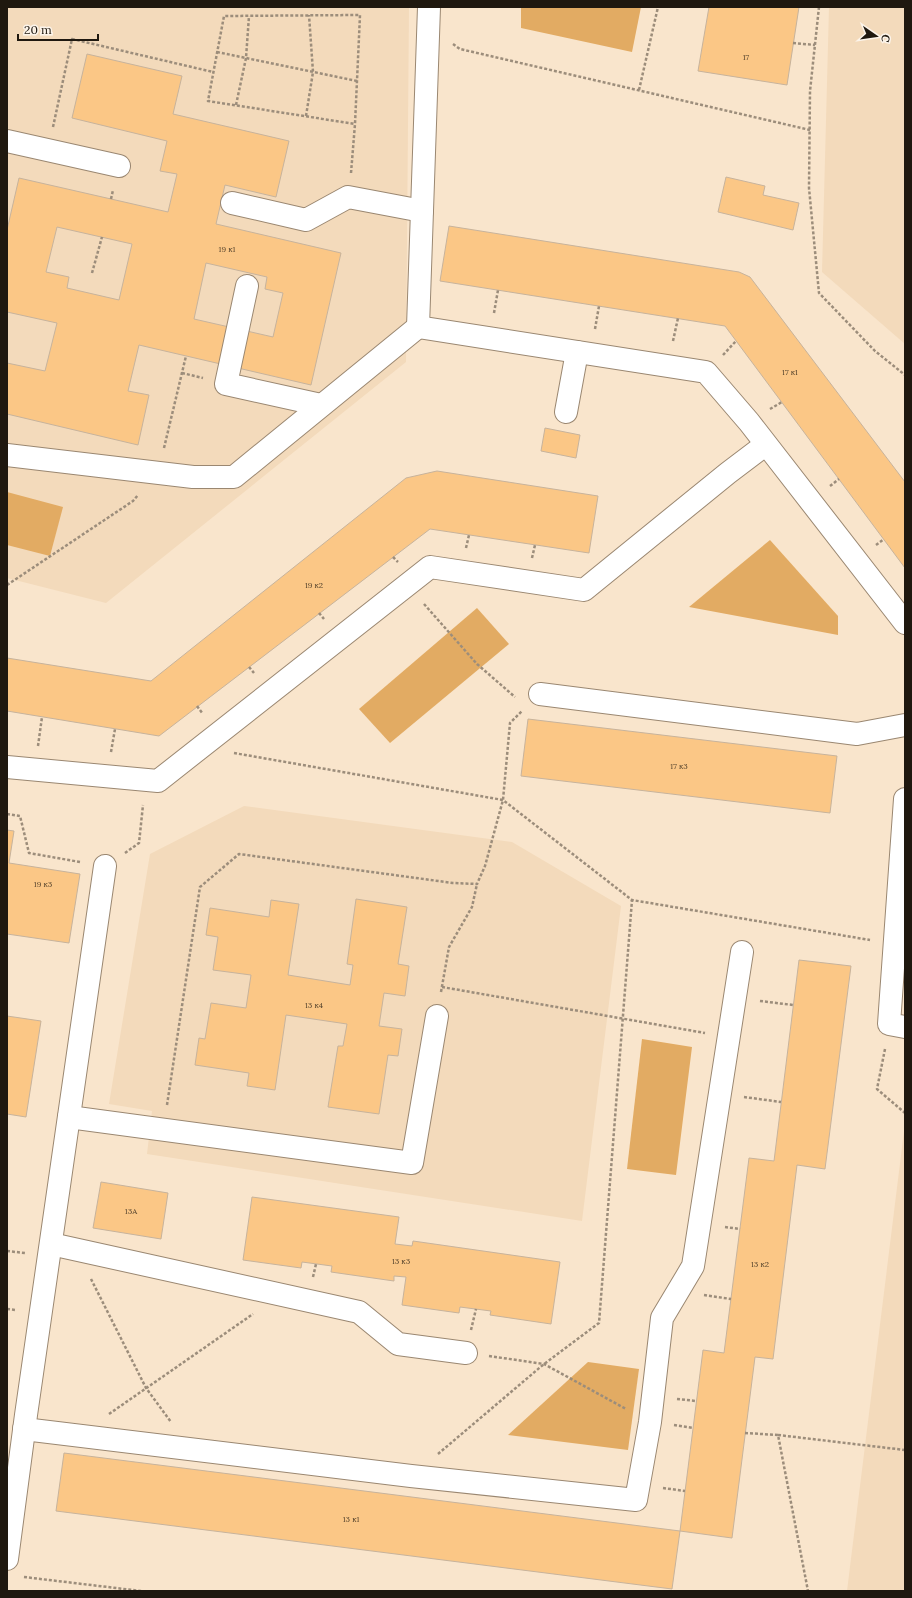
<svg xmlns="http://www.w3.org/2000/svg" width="912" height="1598" font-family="Lora,serif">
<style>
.built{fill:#f3dabb}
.green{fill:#e2ab63}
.building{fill:#fbc786;stroke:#c7b39c;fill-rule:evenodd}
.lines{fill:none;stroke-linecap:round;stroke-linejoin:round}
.minor-casing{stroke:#9a8771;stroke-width:24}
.path{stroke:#9c8d7b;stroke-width:2.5;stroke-dasharray:3 2;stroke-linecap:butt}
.minor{stroke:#fff;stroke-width:22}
.labels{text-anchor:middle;stroke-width:3;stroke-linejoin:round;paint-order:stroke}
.number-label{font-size:8px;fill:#56442d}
</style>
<rect width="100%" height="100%" fill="#f9e5cc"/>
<g class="built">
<path d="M7 7H409L406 362 106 603 7 578Z"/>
<path d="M829 7H905V344L822 272Z"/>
<path d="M244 806 512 842 621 906 582 1221 147 1154 152 1111 109 1104 150 854Z"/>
<path d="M905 1123V1591H847Z"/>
</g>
<g class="green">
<path d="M521 7H641L632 52 521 28Z"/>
<path d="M7 492 63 507 50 556 7 545Z"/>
<path d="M770 540 838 616V635L689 607Z"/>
<path d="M477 608 509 644 390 743 359 709Z"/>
<path d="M642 1039 692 1047 676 1175 627 1169Z"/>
<path d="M588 1362 639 1369 628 1450 508 1435Z"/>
</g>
<g class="building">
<path d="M709 7H799L787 85 698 71Z"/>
<path d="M87 54 182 76 173 114 289 141 276 197 225 185 216 224 341 253 311 385 139 345 128 391 149 395 138 445 7 414V363L45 371 57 323 7 312V230L19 178 168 212 177 174 160 171 167 141 72 118ZM57 227 132 244 119 300 67 288 69 277 46 272ZM206 263 267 277 265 289 283 293 273 337 194 319Z"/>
<path d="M726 177 765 186 763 195 799 203 793 230 718 212Z"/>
<path d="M449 226 739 272 750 277 905 482V568L725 326 440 281Z"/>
<path d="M545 428 580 435 576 458 541 451Z"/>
<path d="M437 471 598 496 589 553 430 529 159 736 7 711V658L151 681 406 478Z"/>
<path d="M528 719 837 756 830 813 521 776Z"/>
<path d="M7 830 14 831 9 863 80 874 69 943 7 934Z"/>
<path d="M356 899 407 907 398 964 409 966 405 996 384 993 379 1026 402 1029 398 1056 388 1055 379 1114 328 1107 338 1046H343L347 1024 286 1015 275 1090 247 1086 249 1073 195 1065 199 1038 205 1039 211 1003 246 1008 251 975 213 970 218 937 206 935 210 908 269 917 271 900 299 904 288 975 350 985 353 965 347 964Z"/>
<path d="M799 960 851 966 825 1169 797 1165 773 1359 755 1357 732 1538 680 1531 703 1350 724 1353 749 1158 774 1161Z"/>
<path d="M7 1016 41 1021 26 1117 7 1114Z"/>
<path d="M101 1182 168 1193 161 1239 93 1228Z"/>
<path d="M252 1197 399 1217 395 1244 412 1246 413 1241 560 1262 551 1324 490 1315 491 1311 460 1307 459 1313 402 1305 406 1277 394 1276V1281L331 1272 332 1266 302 1262 301 1268 243 1260Z"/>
<path d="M64 1453 680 1531 672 1589 56 1511Z"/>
</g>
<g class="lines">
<g class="minor-casing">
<g id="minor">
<path d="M429 7 418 327 706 372 749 422 905 623"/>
<path d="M7 141 119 166"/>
<path d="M232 203 306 220 348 197 422 211"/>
<path d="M247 286 226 384 321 405"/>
<path d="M566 412 577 352"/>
<path d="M7 455 193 477H234L418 327"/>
<path d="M540 694 857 734 905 725"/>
<path d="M7 767 158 781 430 567 584 590 728 473 765 445"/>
<path d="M905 799 889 1024 905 1027"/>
<path d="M69 1117 412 1163 437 1016"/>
<path d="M51 1244 359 1312 398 1344 466 1353"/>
<path d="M24 1429 411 1476 636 1500 650 1422 662 1318 693 1266 742 952"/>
<path d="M7 1559 26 1415 105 866"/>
</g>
</g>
<g class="path">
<path d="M819 7 810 91 809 188 819 293 875 351 905 375"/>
<path d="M793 43 815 45"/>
<path d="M453 44 460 49 810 130"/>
<path d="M217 52 357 81"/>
<path d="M639 90 658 7"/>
<path d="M236 105 246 58 249 16"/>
<path d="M306 116 313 72 309 15"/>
<path d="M53 127 72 39 213 72"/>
<path d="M351 173 355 124 360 15 224 16 208 101 355 124"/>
<path d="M111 199 113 190"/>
<path d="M92 273 102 237"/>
<path d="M494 313 498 290"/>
<path d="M595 329 599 306"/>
<path d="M673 341 678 318"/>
<path d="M723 355 736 341"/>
<path d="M182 373 203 378"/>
<path d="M770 409 782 402"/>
<path d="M164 448 186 356"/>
<path d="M830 486 839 479"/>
<path d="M876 545 884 539"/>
<path d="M466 548 469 535"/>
<path d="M393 557 398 562"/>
<path d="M532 558 535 545"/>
<path d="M7 585 133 501 138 495"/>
<path d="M424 604 477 664 515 697"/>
<path d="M319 613 324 619"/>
<path d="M249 667 254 673"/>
<path d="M197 706 203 714"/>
<path d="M38 746 42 717"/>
<path d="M111 752 115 729"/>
<path d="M234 753 503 800 632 900 870 940"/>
<path d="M7 814 20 816 29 853 80 862"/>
<path d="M125 853 139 843 143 805"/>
<path d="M442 987 705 1033"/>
<path d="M441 992 449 947 472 907 477 884"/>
<path d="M760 1001 793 1005"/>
<path d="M885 1049 877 1089 905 1113"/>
<path d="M744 1097 781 1102"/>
<path d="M167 1105 200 887 239 854 453 883 477 884 485 866 503 800 510 723 522 711"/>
<path d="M725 1227 740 1229"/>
<path d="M7 1251 25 1253"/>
<path d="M313 1277 316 1264"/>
<path d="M91 1279 146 1388 171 1422"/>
<path d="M704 1295 731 1299"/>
<path d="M7 1309 16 1310"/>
<path d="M471 1330 476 1309"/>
<path d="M489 1356 544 1364 626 1409"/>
<path d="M677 1399 696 1401"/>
<path d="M109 1414 253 1314"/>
<path d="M674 1425 693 1428"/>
<path d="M745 1433 778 1435 808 1591"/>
<path d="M778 1435 905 1450"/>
<path d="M438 1454 544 1364 599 1323 632 900"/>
<path d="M663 1488 685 1491"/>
<path d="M24 1577 141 1591"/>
</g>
<use href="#minor" class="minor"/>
</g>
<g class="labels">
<g class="number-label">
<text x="746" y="60">17</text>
<text x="227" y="252">19 к1</text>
<text x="790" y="375">17 к1</text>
<text x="314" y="588">19 к2</text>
<text x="679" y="769">17 к3</text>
<text x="43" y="887">19 к3</text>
<text x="314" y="1008">13 к4</text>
<text x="131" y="1214">13А</text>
<text x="401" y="1264">13 к3</text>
<text x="760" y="1267">13 к2</text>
<text x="351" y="1522">13 к1</text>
</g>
</g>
<rect width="912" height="1598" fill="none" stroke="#1f180f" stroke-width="16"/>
<g transform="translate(876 36) rotate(103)" stroke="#fcf4ea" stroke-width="3" paint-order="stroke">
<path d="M0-3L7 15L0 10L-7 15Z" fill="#1f180f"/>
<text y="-6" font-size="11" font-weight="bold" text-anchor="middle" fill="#1f180f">С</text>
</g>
<path d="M18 34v6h80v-6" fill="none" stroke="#1f180f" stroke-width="2"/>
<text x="24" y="34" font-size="12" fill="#1f180f" stroke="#fcf4ea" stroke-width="3" paint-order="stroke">20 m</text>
</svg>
